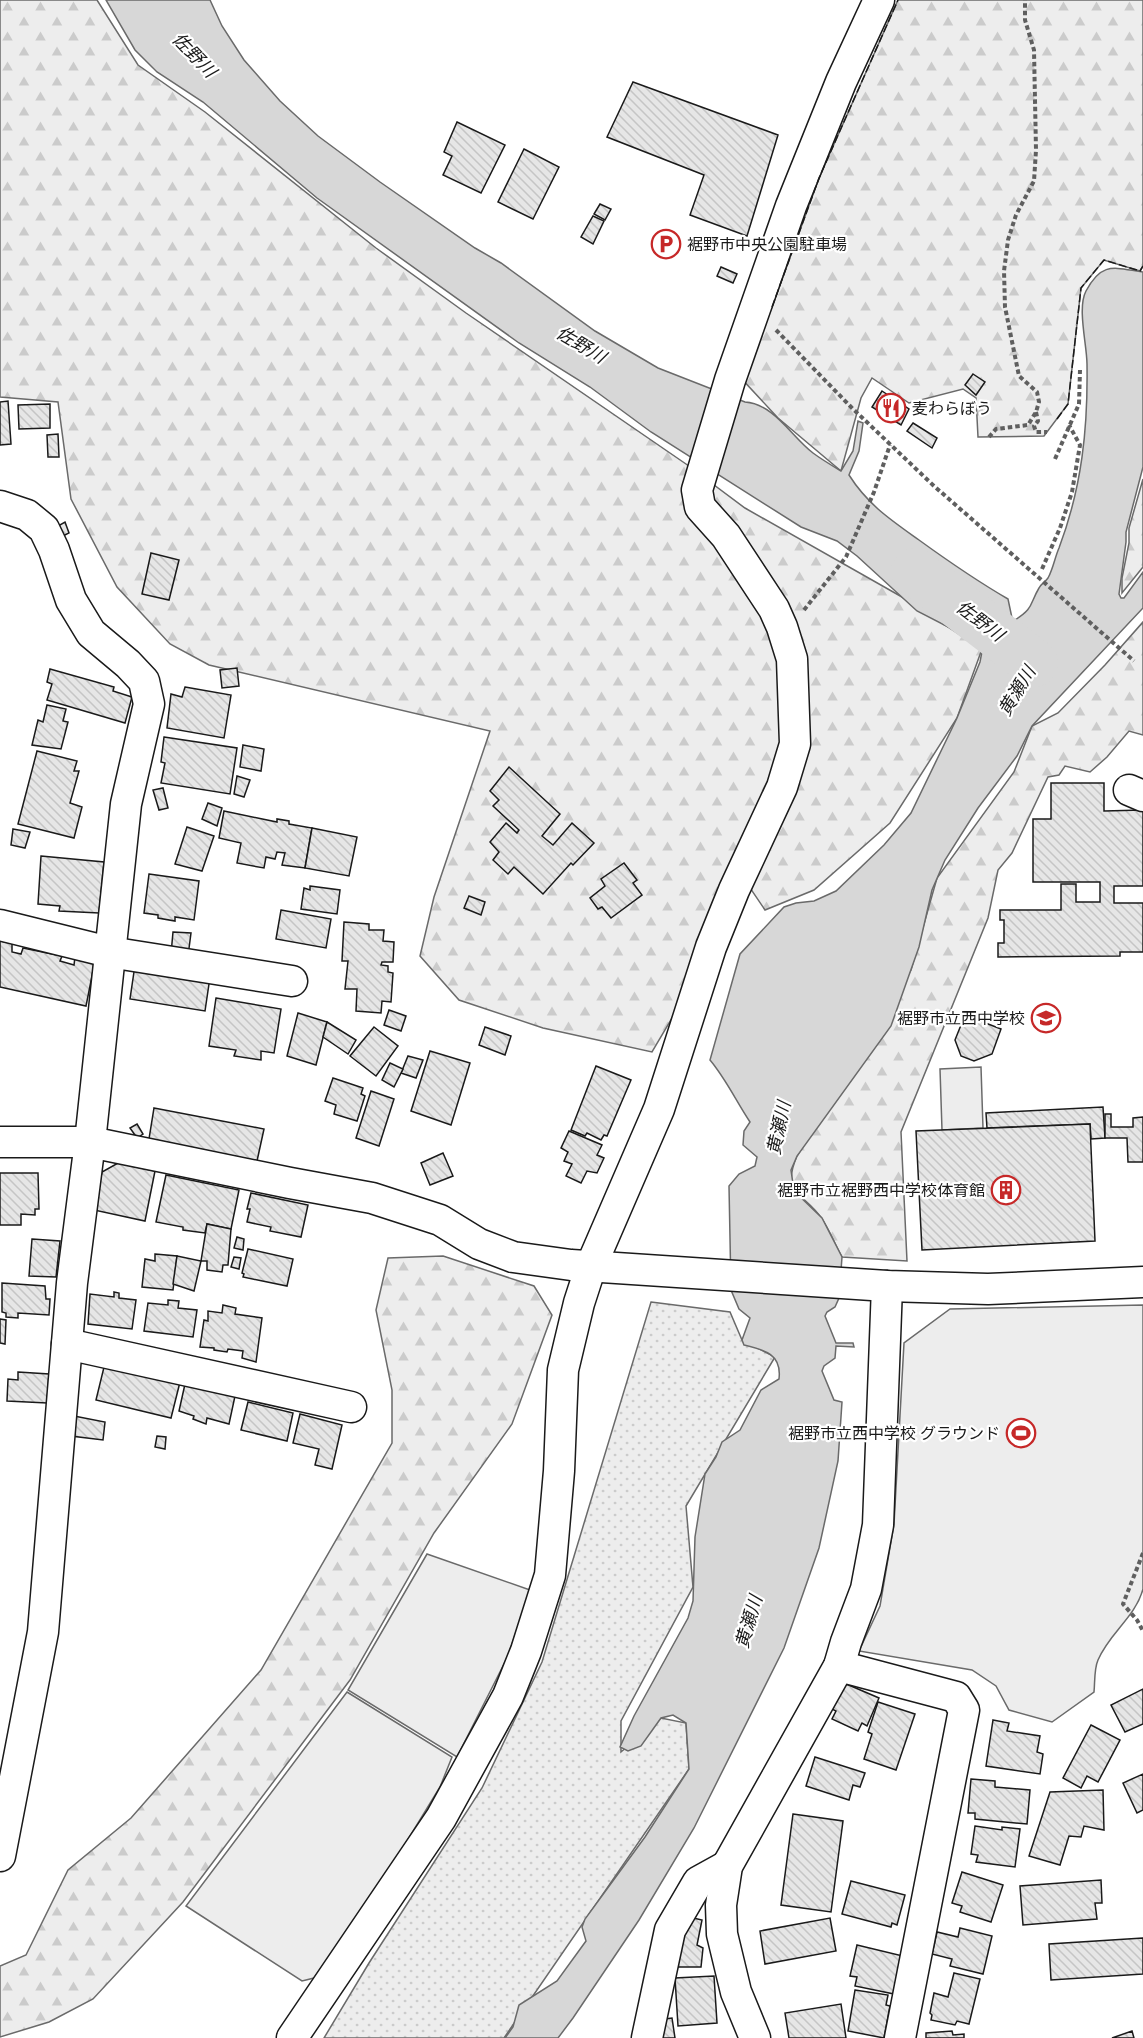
<svg xmlns="http://www.w3.org/2000/svg" width="1143" height="2038" font-family="Rubik,'Noto Sans JP',sans-serif">
<style>
.grass{fill:url(#grass-dots);stroke:#6a6a6a;stroke-width:1.5}
.forest{fill:url(#forest-firs);stroke:#6a6a6a;stroke-width:1.5}
.pitch{fill:#ededed;stroke:#6a6a6a;stroke-width:1.5}
.water{fill:#d7d7d7;stroke:#6a6a6a;stroke-width:1.5}
.lines{fill:none;stroke-linecap:round;stroke-linejoin:round}
.river{stroke:#d7d7d7;stroke-width:48}
.building{fill:url(#building-back-hatch);stroke:#1a1a1a;stroke-width:1.5}
.minor-casing{stroke:#1a1a1a;stroke-width:33}
.path{stroke:#5f5f5f;stroke-width:4;stroke-dasharray:4.5 3;stroke-linecap:butt}
.minor{stroke:#fff;stroke-width:30}
.fence{stroke:#1a1a1a;stroke-width:1.5;stroke-dasharray:8 3;stroke-linecap:butt}
.labels{text-anchor:middle;stroke-width:4.5;stroke-linejoin:round;paint-order:stroke}
.poi-label{font-size:16px;fill:#1a1a1a;stroke:#fff;text-anchor:end}
.water-label{font-size:18px;font-style:italic;fill:#1a1a1a;stroke:#fff}
</style>
<defs>
<pattern id="grass-dots" width="8" height="8" patternUnits="userSpaceOnUse" patternTransform="scale(1.5)"><rect width="8" height="8" fill="#ededed"/><path d="M2 2h.1M6 6h.1" fill="none" stroke="#cbcbcb" stroke-width="1.8" stroke-linecap="round"/></pattern>
<pattern id="forest-firs" width="22" height="20" patternUnits="userSpaceOnUse" patternTransform="scale(1.5)"><rect width="22" height="20" fill="#ededed"/><path d="M5 1l3.5 6h-7zM16 11l3.5 6h-7z" fill="#cbcbcb"/></pattern>
<pattern id="building-back-hatch" width="6" height="6" patternUnits="userSpaceOnUse" patternTransform="scale(1.5)"><rect width="6" height="6" fill="#e6e6e6"/><path d="M-1 5l2 2M0 0l6 6M5-1l2 2" fill="none" stroke="#c5c5c5"/></pattern>
</defs>
<rect width="100%" height="100%" fill="#fff"/>
<path class="grass" d="M651 1302 730 1312 742 1340 775 1357 686 1506 693 1587 621 1721V1752L661 1718 686 1723 689 1769 504 2038H324L369 1963 482 1788 542 1662Z"/>
<g class="forest">
<path d="M0 0H97L138 65 205 112 376 248 466 313 686 464 745 508 902 597 982 649 957 718 890 823 814 890 765 910 738 870 695 979 652 1052 543 1028 459 1000 420 956 434 897 490 731 209 665 170 644 117 587 71 499 58 402 0 397Z"/>
<path d="M898 0H1143V266L1140 271 1104 260 1081 288 1068 404 1044 436 978 437 976 398 963 389 909 403 872 378 861 398 841 471 778 418 740 377 772 307 819 178Z"/>
<path d="M1143 479V567L1122 593V578L1129 543V528Z"/>
<path d="M1143 622V735L1129 731 1107 757 1090 772 1065 766 1059 775 1048 777 1012 853 998 870 988 918 901 1132 907 1261 842 1257C835 1245 830 1231 822 1219 805 1193 780 1195 797 1156L911 970 937 878 1014 772 1032 726 1058 713 1105 665Z"/>
<path d="M443 1256 534 1286 552 1315 512 1424 434 1533 350 1680 183 1902 93 1999 49 2022 0 2037V1966L26 1955 68 1870 131 1818 261 1670 392 1443V1390L376 1310 388 1258Z"/>
</g>
<g class="pitch">
<path d="M981 1067 983 1128 942 1130 940 1069Z"/>
<path d="M1143 1305V1589C1135 1618 1110 1632 1098 1660 1094 1669 1095 1682 1094 1692L1052 1722 1009 1710 996 1686 972 1670 859 1651 880 1606 894 1524 904 1343 950 1309Z"/>
<path d="M427 1554 530 1590 508 1656 457 1757 348 1690Z"/>
<path d="M347 1692 452 1757 440 1787 379 1887 314 1978 302 1981 186 1906Z"/>
</g>
<path class="water" d="M106 0H210L222 26 244 60 280 101 318 136 380 182 475 248 501 263 595 331 658 368 745 402C774 404 791 436 813 453 821 459 831 465 841 471L853 451 858 421 863 423 859 451 849 475C868 505 891 520 919 540 948 561 977 581 1008 599L1012 618 1015 620C1034 608 1029 605 1039 588 1041 584 1045 582 1048 578 1053 569 1055 557 1059 548 1082 487 1088 428 1087 364 1087 345 1077 308 1086 291 1102 261 1114 268 1143 272V467L1126 532V542L1119 594 1121 598H1124L1143 572V608L1032 726 1017 756 978 808 945 860 932 890 919 947 891 1026 797 1156 791 1170 794 1191 822 1218 842 1257 839 1298 835 1307 827 1312 825 1316 836 1343H853L854 1347 836 1346 835 1358 824 1366 822 1371 834 1400 842 1402 838 1461 819 1548 784 1648 694 1828 639 1920 573 2018 558 2038H505L513 2027 519 2005 557 1981 586 1941 582 1927 585 1919 645 1837 689 1769 686 1723 673 1715 661 1718 641 1746 628 1751 620 1747 634 1716 688 1618 693 1601 695 1537 705 1474 716 1457 722 1442 740 1430 761 1390 779 1379C782 1354 765 1350 744 1345L742 1340 750 1318 739 1309 731 1290 729 1186 739 1174 755 1166 757 1157 743 1145 744 1131 750 1122C736 1101 726 1079 710 1060L740 954 784 907 796 903 814 901 836 891 884 845 911 813 957 718 980 662 985 636 983 612 977 610 959 614 952 629 917 611 857 556 837 541 801 527 651 432 590 387 519 343 317 198 203 102 157 72 135 50Z"/>
<g class="lines">
<path class="river" d="M915 572 1034 663"/>
</g>
<g class="building">
<path d="M633 82 778 135 747 236 690 215 704 175 607 137Z"/>
<path d="M457 122 505 145 481 193 443 175 452 156 444 152Z"/>
<path d="M524 149 559 167 533 219 498 202Z"/>
<path d="M600 204 611 209 605 220 594 214Z"/>
<path d="M593 216 604 221 593 244 581 237Z"/>
<path d="M721 267 737 274 733 283 717 276Z"/>
<path d="M973 374 985 382 976 395 965 385Z"/>
<path d="M882 391 909 409 901 425 872 407Z"/>
<path d="M8 401 11 444 0 445V402Z"/>
<path d="M50 404V428L19 429 18 405Z"/>
<path d="M913 423 937 438 932 448 907 431Z"/>
<path d="M58 434 59 457H48L47 435Z"/>
<path d="M65 522 69 533 63 536 58 526Z"/>
<path d="M151 553 179 560 169 600 142 594Z"/>
<path d="M237 668 239 686 222 688 220 670Z"/>
<path d="M50 669 114 687 113 691 132 697 125 723 47 700 52 684 47 682Z"/>
<path d="M185 687 231 695 224 738 167 728 171 694 182 697Z"/>
<path d="M47 705 66 709 63 721 68 722 61 749 32 745 38 720 43 722Z"/>
<path d="M164 737 237 748 230 794 161 783 165 763 161 762Z"/>
<path d="M243 745 264 749 261 771 240 767Z"/>
<path d="M37 751 77 761 74 771H79L70 803 82 807 74 838 18 824Z"/>
<path d="M509 767 560 814 542 836 553 845 572 823 594 843 573 865 571 863 543 894 514 867 508 874 493 860 499 852 490 842 506 823 517 833 519 830 493 806 499 800 490 791Z"/>
<path d="M237 776 250 780 244 797 234 794Z"/>
<path d="M1051 783H1104V811L1143 810V886H1114V903H1143V952H1120V956L998 957V943H1004V920H1000V910H1061V884H1076V902H1100V882H1033V819H1051Z"/>
<path d="M163 788 168 808 159 810 153 790Z"/>
<path d="M208 803 222 808 217 826 202 819Z"/>
<path d="M224 811 277 822V819L289 821V824L312 828 305 868 282 865 285 853 277 852 275 859 266 857 264 868 237 863 241 843 219 838Z"/>
<path d="M187 827 214 836 202 871 175 864Z"/>
<path d="M312 828 357 837 349 876 305 868Z"/>
<path d="M13 829 30 832 25 848 11 845Z"/>
<path d="M41 856 104 862 99 913 59 911 60 906 38 904Z"/>
<path d="M624 863 637 880 633 883 642 895 611 918 602 907 598 909 590 898 605 886 601 879Z"/>
<path d="M149 874 199 881 194 920 175 917V921L158 918V915L144 913Z"/>
<path d="M310 886 340 890 337 914 301 909 304 888 310 890Z"/>
<path d="M469 896 485 902 481 915 464 908Z"/>
<path d="M281 910 331 919 326 948 276 939Z"/>
<path d="M344 922 369 924V930H384L383 941 394 942 393 962H382L381 965 388 966V972L393 973 391 1002 382 1001 381 1013 356 1011 357 989H345L348 961H342Z"/>
<path d="M173 932 191 933 188 956 171 954Z"/>
<path d="M0 941 12 943V952L21 954 23 948 62 956 60 961 74 965 75 957 95 961 86 1006 0 987Z"/>
<path d="M135 965 210 977 205 1011 130 999Z"/>
<path d="M216 998 281 1009 274 1053 261 1051V1060L234 1056 236 1050 209 1046Z"/>
<path d="M389 1010 406 1016 401 1031 384 1025Z"/>
<path d="M298 1013 327 1022 316 1065 287 1056Z"/>
<path d="M965 1015 1001 1029 992 1054 974 1061 961 1056 955 1040Z"/>
<path d="M327 1022 356 1040 348 1054 323 1037Z"/>
<path d="M374 1027 398 1046 376 1076 350 1056Z"/>
<path d="M485 1027 511 1036 505 1055 479 1045Z"/>
<path d="M430 1051 470 1063 451 1125 411 1111Z"/>
<path d="M408 1056 423 1060 416 1078 401 1073Z"/>
<path d="M390 1063 403 1069 394 1087 382 1080Z"/>
<path d="M596 1066 631 1080 607 1136 604 1135 601 1140 587 1133 585 1136 571 1130Z"/>
<path d="M333 1078 363 1088 361 1094 365 1096 357 1121 334 1114 336 1105 325 1101Z"/>
<path d="M371 1091 394 1099 379 1146 356 1138Z"/>
<path d="M1103 1107 1105 1138 1091 1139 1090 1124 987 1128 986 1113Z"/>
<path d="M154 1108 264 1129 257 1161 149 1139Z"/>
<path d="M1105 1114H1111V1127H1133V1118L1143 1117V1162H1128L1127 1138H1105Z"/>
<path d="M137 1124 143 1134 137 1138 130 1128Z"/>
<path d="M1090 1124 1095 1241 922 1250 916 1131Z"/>
<path d="M569 1131 602 1145 597 1155 604 1158 597 1173 587 1171 581 1183 566 1176 572 1164 564 1161 568 1152 561 1148Z"/>
<path d="M443 1153 453 1176 430 1185 421 1163Z"/>
<path d="M118 1163 155 1171 145 1221 94 1210 102 1172Z"/>
<path d="M0 1173H38L39 1209H35V1215L21 1214V1225H0Z"/>
<path d="M166 1175 239 1190 231 1229 207 1224 205 1233 183 1230V1227L156 1222Z"/>
<path d="M251 1193 308 1205 301 1237 270 1231 271 1227 247 1222 250 1209H247Z"/>
<path d="M207 1224 231 1229 228 1265H223L222 1272 207 1270V1261H201Z"/>
<path d="M237 1237 244 1239 243 1250 234 1248Z"/>
<path d="M32 1239 60 1241 56 1277 29 1276Z"/>
<path d="M248 1249 293 1259 287 1286 243 1277 244 1274 242 1273Z"/>
<path d="M155 1254 177 1256 173 1290 142 1287 145 1259 155 1261Z"/>
<path d="M177 1256 201 1261 194 1291 173 1284Z"/>
<path d="M234 1257 241 1258 239 1269 231 1267Z"/>
<path d="M2 1283 45 1286 46 1299H50L49 1315 18 1313V1318L6 1317V1313L2 1312Z"/>
<path d="M114 1292 119 1293V1298L136 1300 132 1329 88 1324 90 1294 114 1297Z"/>
<path d="M168 1300 179 1301 178 1308 197 1310 193 1337 144 1331 148 1303 168 1305Z"/>
<path d="M223 1305 236 1308 235 1314 262 1318 256 1362 242 1358 243 1351 228 1349 227 1352 214 1350V1348L200 1347 204 1320 208 1321V1311L222 1313Z"/>
<path d="M0 1319 6 1320 5 1344 0 1343Z"/>
<path d="M104 1367 181 1378 171 1418 96 1400Z"/>
<path d="M18 1372 49 1374 47 1403 7 1401 8 1379 18 1380Z"/>
<path d="M185 1384 235 1396 229 1424 207 1418 206 1424 193 1419 194 1416 179 1411Z"/>
<path d="M248 1402 293 1413 287 1441 241 1430Z"/>
<path d="M300 1414 342 1425 332 1469 315 1465 319 1449 293 1443Z"/>
<path d="M74 1416 105 1422 103 1440 71 1436Z"/>
<path d="M157 1436 166 1437 165 1449 155 1447Z"/>
<path d="M844 1683 879 1698 867 1726 862 1723 858 1731 832 1719 836 1711 832 1709Z"/>
<path d="M1143 1689V1724L1125 1732 1111 1705Z"/>
<path d="M878 1702 915 1714 896 1770 864 1759 872 1734 868 1732Z"/>
<path d="M993 1720 1009 1723 1007 1731 1040 1736 1037 1752 1043 1754 1040 1774 986 1766Z"/>
<path d="M1091 1725 1120 1740 1098 1782 1087 1776 1081 1788 1063 1778Z"/>
<path d="M815 1757 865 1773 860 1787 853 1785 849 1800 806 1786Z"/>
<path d="M1143 1774V1810L1137 1813 1123 1783Z"/>
<path d="M971 1779 995 1781V1787L1030 1790 1027 1824 975 1819V1813H968Z"/>
<path d="M1103 1790 1104 1830 1084 1826 1081 1837 1069 1836 1060 1865 1029 1856 1050 1792Z"/>
<path d="M793 1814 843 1821 831 1912 781 1905Z"/>
<path d="M975 1826 1002 1830V1827L1020 1829 1015 1867 976 1862 978 1855 971 1854Z"/>
<path d="M962 1872 1003 1885 991 1922 960 1912 962 1906 952 1903Z"/>
<path d="M1101 1880 1102 1903H1095L1097 1919 1023 1925 1020 1886Z"/>
<path d="M851 1881 905 1895 897 1925 892 1923 891 1927 842 1914Z"/>
<path d="M685 1916 702 1920 697 1945 703 1948 701 1967H671Z"/>
<path d="M830 1918 836 1951 765 1964 760 1931Z"/>
<path d="M960 1928 992 1936 983 1974 950 1966 952 1959 932 1954 937 1932 958 1937Z"/>
<path d="M1143 1938V1974L1051 1980 1049 1944Z"/>
<path d="M857 1945 907 1957 899 1995 855 1986 857 1977 850 1976Z"/>
<path d="M954 1973 980 1979 969 2024 957 2021 955 2025 931 2020 932 2015 930 2013 934 1993 948 1997Z"/>
<path d="M714 1976 717 2023 678 2026 675 1978Z"/>
<path d="M855 1990 888 1995 886 2005 890 2006 884 2038 848 2031Z"/>
<path d="M841 2004 846 2038H789L785 2013Z"/>
<path d="M672 2018 675 2038H658L656 2020Z"/>
<path d="M952 2031 953 2035 964 2034V2038H926V2033Z"/>
<path d="M1132 2031 1134 2038H1112Z"/>
</g>
<g class="lines">
<g class="minor-casing">
<g id="minor">
<path d="M0 506 27 515 44 529 54 550 71 600 91 633 128 664 144 681 149 704 126 804 90 1142 72 1283 43 1632 0 1856"/>
<path d="M1129 790 1143 796"/>
<path d="M0 925 109 952 292 981"/>
<path d="M0 1142H90L290 1183 372 1198 440 1220 479 1244 513 1257 571 1265 887 1286 988 1289 1143 1282"/>
<path d="M67 1344 351 1407"/>
<path d="M839 1666 956 1697 964 1710 900 2038"/>
<path d="M292 2038 441 1818 508 1696 526 1651 550 1575 559 1471 563 1370 579 1303 591 1266 659 1109 711 947 734 890 782 787 795 744 792 659 782 627 774 609 726 536 700 507 697 490 730 380 791 206 841 82 879 0"/>
<path d="M647 2038 670 1930 698 1882 727 1866"/>
<path d="M755 2038 736 1992 722 1934 721 1905 727 1866 839 1666 846 1642 866 1589 878 1525 887 1286"/>
</g>
</g>
<g class="path">
<path d="M776 330 852 408 934 486 1134 661"/>
<path d="M1036 412 1038 421 1034 426 1036 432H1047"/>
<path d="M989 437 996 429 1028 425 1036 412 1039 402 1037 392 1019 376 1005 307 1004 271 1008 240 1016 215 1034 181 1036 150 1034 50 1025 20V0"/>
<path d="M1055 459 1079 404 1080 370"/>
<path d="M1042 569 1060 528 1072 492 1080 445 1069 425"/>
<path d="M804 610 846 557 874 492 890 445"/>
<path d="M1143 1553 1123 1604 1137 1620 1143 1631"/>
</g>
<use href="#minor" class="minor"/>
<g class="fence">
<path d="M772 307 819 178 898 0"/>
<path d="M1057 419 1068 404 1081 288 1104 260 1140 271 1143 266"/>
</g>
</g>
<defs>
<g id="parking-ring" transform="scale(1.5)"><circle r="9.5" fill="#fff" stroke="#c62828" stroke-width="1.5"/><path d="M-3.5-5.5H1a3.5 3.5 0 0 1 0 7H-1V5.5H-3.5ZM-1-3.4V-.6H.8a1.4 1.4 0 0 0 0-2.8Z" fill="#c62828"/></g>
<g id="restaurant-ring" transform="scale(1.5)"><circle r="9.5" fill="#fff" stroke="#c62828" stroke-width="1.5"/><path d="M-5-6h1v4h1v-4h1v4h1v-4h1v5L-1.5 .5V6h-2V.5L-5-1ZM5-6V6H3V1.5H1.5Q1.5-4 5-6Z" fill="#c62828"/></g>
<g id="school-ring" transform="scale(1.5)"><circle r="9.5" fill="#fff" stroke="#c62828" stroke-width="1.5"/><path d="M0-5L7-2L0 1L-7-2ZM-4 1L0 2.5L4 1V4Q0 6-4 4Z" fill="#c62828"/></g>
<g id="building-ring" transform="scale(1.5)"><circle r="9.5" fill="#fff" stroke="#c62828" stroke-width="1.5"/><path d="M-4-6H4V6H1V3H-1V6H-4ZM-2.5-4.3h1.7v1.8h-1.7ZM.8-4.3h1.7v1.8H.8ZM-2.5-1h1.7V.8h-1.7ZM.8-1h1.7V.8H.8Z" fill="#c62828"/></g>
<g id="stadium-ring" transform="scale(1.5)"><circle r="9.5" fill="#fff" stroke="#c62828" stroke-width="1.5"/><path d="M0-5a6.5 5 0 1 0 0 10a6.5 5 0 1 0 0-10ZM-3.5-1.8h7v3.6h-7Z" fill="#c62828"/></g>
</defs>
<g fill-rule="evenodd">
<use href="#parking-ring" x="666" y="244"/>
<use href="#restaurant-ring" x="891" y="408"/>
<use href="#school-ring" x="1046" y="1018"/>
<use href="#building-ring" x="1006" y="1190"/>
<use href="#stadium-ring" x="1021" y="1433"/>
</g>
<g class="labels">
<g class="poi-label">
<text x="687" y="250" text-anchor="start">裾野市中央公園駐車場</text>
<text x="912" y="414" text-anchor="start">麦わらぼう</text>
<text x="1025" y="1024">裾野市立西中学校</text>
<text x="985" y="1196">裾野市立裾野西中学校体育館</text>
<text x="1000" y="1439">裾野市立西中学校 グラウンド</text>
</g>
<g class="water-label">
<text transform="translate(194 55) rotate(46)" y="6">佐野川</text>
<text transform="translate(581 345) rotate(31)" y="6">佐野川</text>
<text transform="translate(980 621) rotate(37)" y="6">佐野川</text>
<text transform="translate(1017 691) rotate(-59)" y="6">黄瀬川</text>
<text transform="translate(779 1128) rotate(-78)" y="6">黄瀬川</text>
<text transform="translate(749 1622) rotate(-74)" y="6">黄瀬川</text>
</g>
</g>
</svg>
